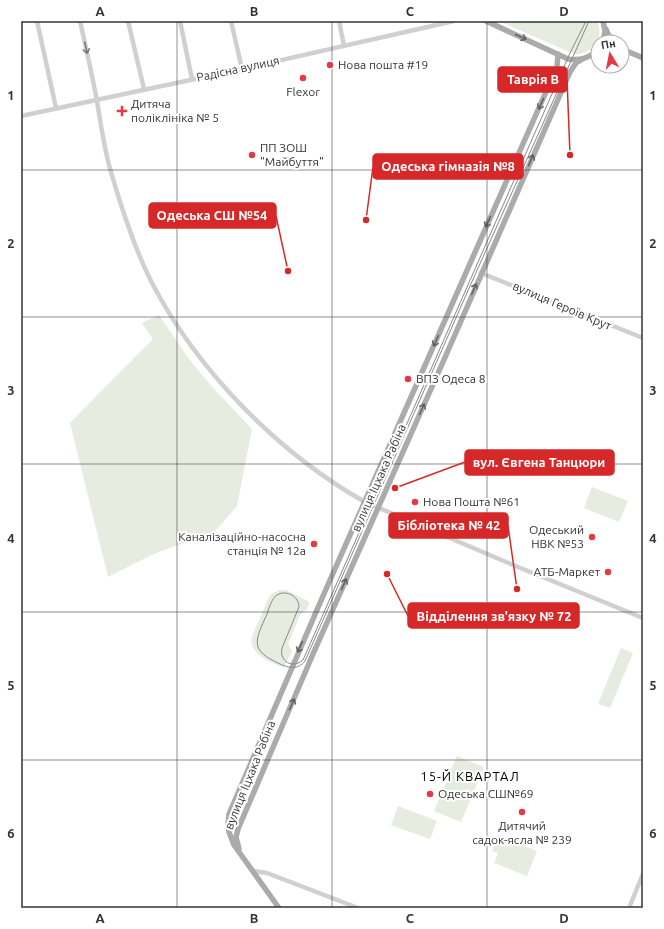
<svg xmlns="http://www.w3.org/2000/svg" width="664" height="929" font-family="Ubuntu,sans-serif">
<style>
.green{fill:#e6ecdf}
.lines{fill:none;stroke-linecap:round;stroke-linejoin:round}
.minor{stroke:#d0d0d0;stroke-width:4.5}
.major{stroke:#ababab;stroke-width:5.5}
.tram{stroke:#888;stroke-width:1}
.oneway{stroke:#636363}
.oneway2{stroke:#7a7a7a}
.grid{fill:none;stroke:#333;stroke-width:1;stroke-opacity:0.55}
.poi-dot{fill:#e63946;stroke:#fff;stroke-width:1.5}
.labels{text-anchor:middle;stroke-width:4;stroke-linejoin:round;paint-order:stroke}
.poi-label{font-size:12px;fill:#333;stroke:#fff;text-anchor:start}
.street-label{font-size:12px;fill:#333;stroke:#fff}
.neighbourhood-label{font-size:13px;letter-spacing:1px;fill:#000;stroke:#fff}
.leader{fill:none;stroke:#d62828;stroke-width:1.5}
.callout-dot{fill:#d62828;stroke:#fff;stroke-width:1.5}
.callout{fill:#d62828;stroke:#d62828;stroke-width:1.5}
.callout-label{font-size:13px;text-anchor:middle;font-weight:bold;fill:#fff}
.neatline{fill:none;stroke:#333;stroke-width:1.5}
.grid-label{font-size:13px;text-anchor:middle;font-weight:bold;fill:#333}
</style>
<rect width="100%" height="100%" fill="#fff"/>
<g class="green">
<path d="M499 21H597C605 38 592 55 574 54Z"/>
<path d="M159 315 189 359 213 388 252 429 237 506 208 539 197 544 194 541C163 547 136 563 108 577L70 423 153 339 142 323Z"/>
<path d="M592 487 628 501 619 522 584 508Z"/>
<path d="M279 590H286L310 602 307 609 300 615 288 644 292 651 284 668C271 662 248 655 252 636L270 595Z"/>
<path d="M621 648 633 653 610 708 598 704Z"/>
<path d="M457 756 484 767 461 822 434 811Z"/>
<path d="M398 806 437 821 430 839 391 825Z"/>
<path d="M498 835 537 851 527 876 494 863 498 853 492 851Z"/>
</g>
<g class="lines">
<g class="minor">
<path d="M37 21 56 108"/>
<path d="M80 21C86 48 92 74 97 101 101 125 104 149 111 172 122 210 134 248 152 283 198 371 278 453 365 502L518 567 643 618"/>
<path d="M128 21 144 89"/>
<path d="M180 21 192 79"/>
<path d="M231 21 242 69"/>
<path d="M339 21 344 46"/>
<path d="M21 116 242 69 454 21"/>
<path d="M481 273 643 338"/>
<path d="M253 871 267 873 358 908"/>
<path d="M629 908 643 874"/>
</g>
<g class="major">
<path d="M486 21 568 59C579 61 591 58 598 49"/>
<path d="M606 29 608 34 614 42"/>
<path d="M603 42 605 31 603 21"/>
<path d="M622 49 643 58"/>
<path d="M239 849 236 837 238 829 313 654 443 362 570 72 576 63 581 60"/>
<path d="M279 908 234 845 229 832 228 826 229 814 323 596 557 67 558 54"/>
</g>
<path class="tram" d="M586 21 570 53 303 660C293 669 279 662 282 648L299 607C299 597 287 589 277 595 272 598 269 608 267 614 255 641 249 650 280 664 289 668 298 670 305 661L470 286 589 21"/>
</g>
<defs><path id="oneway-shaft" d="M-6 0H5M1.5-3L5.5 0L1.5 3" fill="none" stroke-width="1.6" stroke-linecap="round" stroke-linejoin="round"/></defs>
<g class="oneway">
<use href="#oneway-shaft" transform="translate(521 37) rotate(25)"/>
<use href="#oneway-shaft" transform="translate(541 104) rotate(114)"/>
<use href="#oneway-shaft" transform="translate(531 160) rotate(-66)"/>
<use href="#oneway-shaft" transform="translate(488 222) rotate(114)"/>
<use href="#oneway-shaft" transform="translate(474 289) rotate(-67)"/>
<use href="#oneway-shaft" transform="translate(436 341) rotate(114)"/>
<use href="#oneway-shaft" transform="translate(422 409) rotate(-66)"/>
<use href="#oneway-shaft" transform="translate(344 584) rotate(-66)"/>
<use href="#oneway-shaft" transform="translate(300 647) rotate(114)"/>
<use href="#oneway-shaft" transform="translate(292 704) rotate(-66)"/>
</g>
<use class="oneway2" href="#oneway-shaft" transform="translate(86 48) rotate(78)"/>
<path class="grid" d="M177 21V908M332 21V908M487 21V908M21 170H643M21 317H643M21 464H643M21 612H643M21 760H643"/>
<g class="poi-dot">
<circle cx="330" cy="65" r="4"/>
<circle cx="303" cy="78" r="4"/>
<path d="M120 105h4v4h4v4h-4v4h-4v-4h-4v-4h4z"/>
<circle cx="252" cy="155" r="4"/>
<circle cx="408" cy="379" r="4"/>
<circle cx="415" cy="502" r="4"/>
<circle cx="592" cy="537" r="4"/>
<circle cx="314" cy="544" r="4"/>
<circle cx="608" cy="572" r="4"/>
<circle cx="430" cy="794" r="4"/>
<circle cx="522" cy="812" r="4"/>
</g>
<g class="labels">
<g class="poi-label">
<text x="338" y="69">Нова пошта #19</text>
<text x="303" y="96" text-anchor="middle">Flexor</text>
<text x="131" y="108">Дитяча<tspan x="131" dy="14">поліклініка № 5</tspan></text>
<text x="260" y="152">ПП ЗОШ<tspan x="260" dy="14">"Майбуття"</tspan></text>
<text x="416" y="383">ВПЗ Одеса 8</text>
<text x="423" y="506">Нова Пошта №61</text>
<text x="584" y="534" text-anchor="end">Одеський<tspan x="584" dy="14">НВК №53</tspan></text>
<text x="306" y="541" text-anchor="end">Каналізаційно-насосна<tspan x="306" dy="14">станція № 12а</tspan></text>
<text x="600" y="576" text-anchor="end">АТБ-Маркет</text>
<text x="438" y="798">Одеська СШ№69</text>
<text x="522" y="830" text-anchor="middle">Дитячий<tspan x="522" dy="14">садок-ясла № 239</tspan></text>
</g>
<g class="street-label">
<text transform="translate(238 69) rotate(-12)" y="4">Радісна вулиця</text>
<text transform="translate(562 306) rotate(23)" y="4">вулиця Героїв Крут</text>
<text transform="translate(379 478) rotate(-66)" y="4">вулиця Іцхака Рабіна</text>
<text transform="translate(250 775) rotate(-68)" y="4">вулиця Іцхака Рабіна</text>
</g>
<g class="neighbourhood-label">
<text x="470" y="781">15-Й КВАРТАЛ</text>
</g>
</g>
<path class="leader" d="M570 155L567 79M366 220L373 167M288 271L276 216M395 488L465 462M517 589L508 526M387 574L408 616"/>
<g class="callout-dot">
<circle cx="570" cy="155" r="4"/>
<circle cx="366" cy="220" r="4"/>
<circle cx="288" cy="271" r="4"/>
<circle cx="395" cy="488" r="4"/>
<circle cx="517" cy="589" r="4"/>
<circle cx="387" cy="574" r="4"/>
</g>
<g class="callout">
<rect x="498" y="67" width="69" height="25" rx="4"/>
<rect x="373" y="154" width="150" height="25" rx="4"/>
<rect x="149" y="203" width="127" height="25" rx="4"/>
<rect x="465" y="450" width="149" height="25" rx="4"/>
<rect x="389" y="513" width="119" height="25" rx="4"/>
<rect x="408" y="603" width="171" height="25" rx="4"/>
</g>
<g class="callout-label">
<text x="533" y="84">Таврія В</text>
<text x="448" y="171">Одеська гімназія №8</text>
<text x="212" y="220">Одеська СШ №54</text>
<text x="539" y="467">вул. Євгена Танцюри</text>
<text x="449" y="530">Бібліотека № 42</text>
<text x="494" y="621">Відділення зв'язку № 72</text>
</g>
<rect width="664" height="929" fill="none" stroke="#ffffff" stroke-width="44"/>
<g transform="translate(610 54) rotate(350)"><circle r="19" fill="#ffffff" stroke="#adadad"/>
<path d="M0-3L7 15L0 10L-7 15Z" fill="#e63946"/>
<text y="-6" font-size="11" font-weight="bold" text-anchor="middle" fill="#333333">Пн</text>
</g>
<rect x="22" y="22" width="620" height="885" class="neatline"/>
<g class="grid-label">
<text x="100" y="16">A</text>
<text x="254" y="16">B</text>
<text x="410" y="16">C</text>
<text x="564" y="16">D</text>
<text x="11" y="100">1</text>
<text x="653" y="100">1</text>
<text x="11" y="248">2</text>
<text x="653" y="248">2</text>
<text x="11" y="395">3</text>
<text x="653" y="395">3</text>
<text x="11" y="543">4</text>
<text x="653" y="543">4</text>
<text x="11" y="690">5</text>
<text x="653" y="690">5</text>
<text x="11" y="838">6</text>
<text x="653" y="838">6</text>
<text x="100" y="923">A</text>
<text x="254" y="923">B</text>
<text x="410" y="923">C</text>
<text x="564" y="923">D</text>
</g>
</svg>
